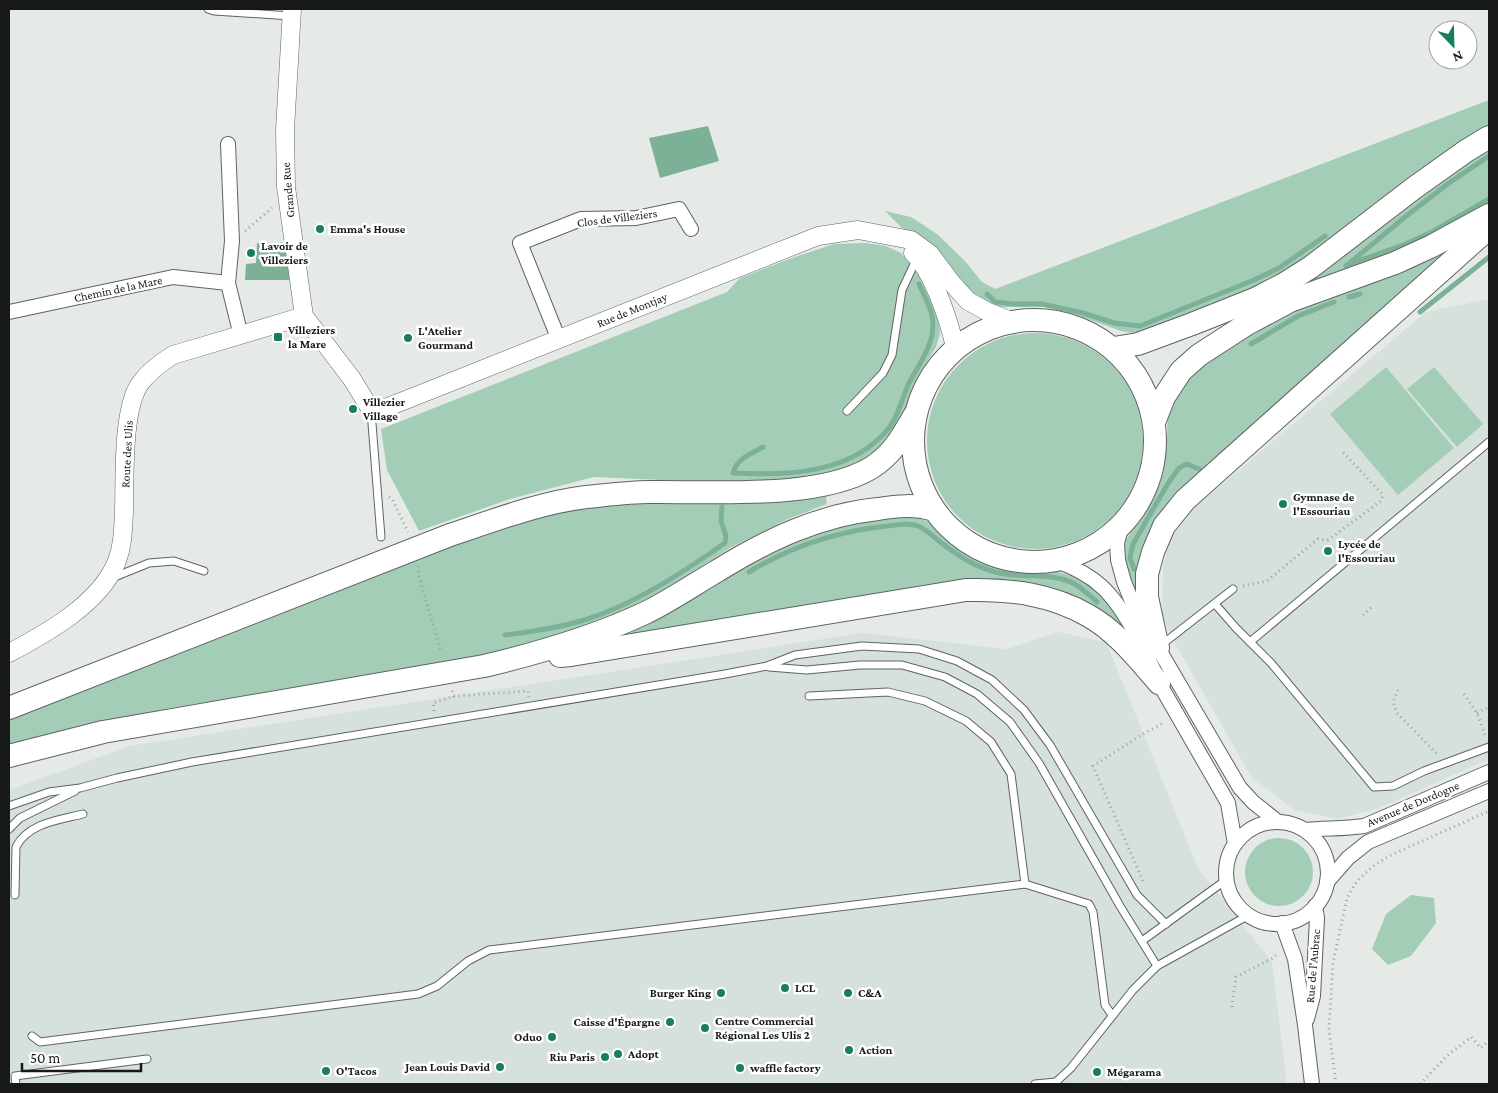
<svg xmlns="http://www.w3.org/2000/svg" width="1498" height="1093" font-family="'Crimson Pro',serif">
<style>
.built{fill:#d5e1da}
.green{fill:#a4cdb8}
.water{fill:#7cb197}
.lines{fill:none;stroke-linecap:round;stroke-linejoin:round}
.stream{stroke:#7cb197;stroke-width:5}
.service-casing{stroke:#5f6461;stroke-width:9}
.minor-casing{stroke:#5f6461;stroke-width:16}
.tertiary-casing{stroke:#5f6461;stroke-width:19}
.primary-casing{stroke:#5f6461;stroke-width:24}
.path{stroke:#9da19f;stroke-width:3;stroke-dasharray:1 4;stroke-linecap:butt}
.service{stroke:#fff;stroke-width:7}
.minor{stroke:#fff;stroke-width:14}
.tertiary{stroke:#fff;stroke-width:18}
.primary{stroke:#fff;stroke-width:22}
.poi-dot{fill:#187f59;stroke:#fff;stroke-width:2}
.labels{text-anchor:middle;stroke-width:5;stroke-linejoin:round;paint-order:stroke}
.street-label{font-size:12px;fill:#171918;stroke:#fff}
.poi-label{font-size:12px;font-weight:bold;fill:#171918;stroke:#fff;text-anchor:start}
</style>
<rect width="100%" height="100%" fill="#e5eae7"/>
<g class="built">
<path d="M1489 299V759L1379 808 1338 819 1294 810 1252 778 1172 638 1162 615 1163 567 1172 535 1195 507 1426 312Z"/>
<path d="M1059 632 1106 642 1198 868 1272 962 1287 1084H9V790L130 746 862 633 1007 649Z"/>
</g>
<g class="green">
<path d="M1489 100V126L1301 263 1256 287 1154 328 1134 333 1121 331 1065 311 1046 307H1000L977 298 926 242 902 228 885 211 911 217 937 234 964 260 982 282 995 289Z"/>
<path d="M1489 146V208L1470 220 1289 294 1363 238Z"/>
<path d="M1470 232 1172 505 1136 595 1131 587 1123 558 1126 540 1157 491 1163 472 1167 436 1168 410 1187 374 1280 313Z"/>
<path d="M866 243 886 246 901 253 917 270 939 317 940 334 936 347 914 384 905 411 882 448 858 464 834 473 797 480 708 482 594 477 510 499 419 531 387 470 381 429 727 292 740 278 789 259 834 244Z"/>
<circle cx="1035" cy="441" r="108"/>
<path d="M1386 367 1454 448 1398 495 1330 414Z"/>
<path d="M1434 367 1483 424 1457 447 1407 389Z"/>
<path d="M827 494 826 499 827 504 788 519 730 548 669 587 615 616 562 635 494 654 170 708 67 731 9 747V720L482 534 545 516 609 504Z"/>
<path d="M912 516C919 518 927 520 933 525 947 535 955 548 972 556 987 563 1002 570 1019 571 1032 572 1045 569 1058 572 1095 578 1113 611 1131 640L1051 592 635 637 631 632 762 555 808 534 847 524 885 517Z"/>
<circle cx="1279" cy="872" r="34"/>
<path d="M1411 895 1434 898 1436 923 1411 956 1388 965 1372 949 1386 914Z"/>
</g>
<g class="water">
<path d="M708 126 719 161 660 178 649 138Z"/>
<path d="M288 242 291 280H245L246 264 256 263 257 243Z"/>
</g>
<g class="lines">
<g class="stream">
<path d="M1347 265 1403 245 1432 232 1489 199"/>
<path d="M1346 266 1405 217 1449 183 1489 156"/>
<path d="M987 294 995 302 1015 304H1042L1083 313 1114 323 1140 326 1254 280 1279 268 1325 236"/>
<path d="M1349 297 1360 294"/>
<path d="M1420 312 1489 257"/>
<path d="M1251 344 1298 316 1334 302"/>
<path d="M763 447C751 454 737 458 733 473 787 476 852 474 889 428 899 415 902 398 909 383 921 360 939 339 931 312 928 302 923 293 919 284"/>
<path d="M1134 569 1130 558 1133 544 1167 485 1179 468 1187 464 1199 469"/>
<path d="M749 572C792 546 837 531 888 526 896 525 909 522 918 526 925 529 933 536 939 541 957 555 973 566 995 572 1020 579 1051 572 1073 583 1082 588 1089 595 1097 602"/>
<path d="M505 635C531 632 556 628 581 621 632 606 682 573 725 543L726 536 721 521 722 507"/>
</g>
<g class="service-casing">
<g id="service">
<path d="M208 9 214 11 291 16"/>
<path d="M371 411 381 537"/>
<path d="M847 411 883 373 892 355 902 290 917 258"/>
<path d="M112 578 149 563 174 561 204 571"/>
<path d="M1215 604 1236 628 1271 663 1374 787 1393 786 1424 771 1489 747"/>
<path d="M1250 642 1489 442"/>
<path d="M1160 646 1233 589"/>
<path d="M769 667 807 670 860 665H902L945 677 977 694 1010 722 1039 763 1120 906 1157 966"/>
<path d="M809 696 888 692 925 701 966 721 991 742 1011 774 1025 884"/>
<path d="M9 806 49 792 80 788 117 778 192 762 725 674 767 666 795 655 862 646 919 649 957 661 992 680 1024 710 1050 745 1137 895 1166 924"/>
<path d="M9 829 20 818 75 791"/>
<path d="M15 895 16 847C28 823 59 820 83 814"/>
<path d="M1142 941 1226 880"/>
<path d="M32 1036 40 1042 418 994 437 986 468 961 489 950 1025 884 1089 904 1093 912 1105 1005 1112 1015"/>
<path d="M16 1084 15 1076 147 1059"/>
<path d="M1035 1084 1056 1082 1071 1068 1133 990 1157 966 1249 915"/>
</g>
</g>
<g class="minor-casing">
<g id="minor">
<path d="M228 144 232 241 228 283 241 336"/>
<path d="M9 312 173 277 228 283"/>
<path d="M559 340 520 243 581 219 636 218 679 209 691 229"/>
<path d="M1122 525 1117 543 1118 560 1124 582 1142 626 1158 648 1240 788 1253 802 1278 822"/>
<path d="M1057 561C1073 567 1088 574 1101 586 1123 605 1148 655 1159 683L1228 803 1235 844"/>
<circle cx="1277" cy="873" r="51"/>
<path d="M1306 830C1326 828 1343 829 1364 826L1489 772"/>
<path d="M1327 882 1348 858 1368 842 1489 791"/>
<path d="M1282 923 1295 959 1305 1025 1312 1084"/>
<path d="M1307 1019 1313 996 1317 918 1315 906"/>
</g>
</g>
<g class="tertiary-casing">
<g id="tertiary">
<path d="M292 9 285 130 286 187 304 316 352 379 371 410 378 411 818 236 858 230 911 240 930 254 951 282 968 301 988 312 1011 321"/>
<path d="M913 253C933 271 949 321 955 347"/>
<path d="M9 653C47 633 101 603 117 561 123 545 123 530 124 512 125 479 122 412 139 385 148 372 160 363 173 355L304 316"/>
</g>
</g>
<g class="primary-casing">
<g id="primary">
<circle cx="1034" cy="441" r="121"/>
<path d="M1114 348 1138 344 1192 324 1255 299 1284 284 1311 267 1414 188 1466 151 1489 137"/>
<path d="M1155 420 1164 397 1181 371 1199 355 1247 324 1290 301 1395 263 1432 246 1489 215"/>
<path d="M1158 648 1147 597V574L1153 552 1164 526 1185 500 1489 228"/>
<path d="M560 656 571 655 966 590C1010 589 1051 594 1089 616 1117 632 1138 659 1159 683"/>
<path d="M9 708 450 535C495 520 539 503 586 497 607 495 629 492 650 492 712 491 817 500 871 468 892 455 902 437 914 416"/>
<path d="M9 756 103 732 484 666C539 653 594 637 645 613 670 601 693 585 717 571 767 540 819 515 878 509 897 506 915 504 934 510"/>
</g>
</g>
<g class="path">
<path d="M245 231 272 208"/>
<path d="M389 497 392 499 408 532"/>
<path d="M418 566 419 577 441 651"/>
<path d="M1243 586 1267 581 1318 539 1328 540 1381 501 1383 495 1341 450"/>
<path d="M1363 615 1374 605"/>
<path d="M1398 690 1393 702 1397 713 1438 755"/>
<path d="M452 691 454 696 528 691 529 697"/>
<path d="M1464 694 1477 713 1486 738"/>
<path d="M434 711 433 703 454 696"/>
<path d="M1477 713 1489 707"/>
<path d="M1143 881 1093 766 1143 734 1163 723"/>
<path d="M1232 1007 1236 977 1273 958 1278 953"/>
<path d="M35 1064 38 1051"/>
<path d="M1336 1084 1329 1030 1333 963 1347 898 1357 881 1372 867 1389 856 1489 811"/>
<path d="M1420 1084 1448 1055 1471 1037 1481 1048 1489 1040"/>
</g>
<use href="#service" class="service"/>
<use href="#minor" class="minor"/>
<use href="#tertiary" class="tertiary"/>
<use href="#primary" class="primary"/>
</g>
<g class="poi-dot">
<circle cx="320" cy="229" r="5"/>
<circle cx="251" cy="253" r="5"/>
<rect x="273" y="332" width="10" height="10" rx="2.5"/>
<circle cx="408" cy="338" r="5"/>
<circle cx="353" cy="409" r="5"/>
<circle cx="1283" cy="504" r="5"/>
<circle cx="1328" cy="551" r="5"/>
<circle cx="785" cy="988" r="5"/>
<circle cx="721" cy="993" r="5"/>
<circle cx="848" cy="993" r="5"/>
<circle cx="670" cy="1022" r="5"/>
<circle cx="705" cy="1028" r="5"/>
<circle cx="552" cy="1037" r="5"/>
<circle cx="849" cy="1050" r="5"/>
<circle cx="618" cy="1054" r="5"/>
<circle cx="605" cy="1057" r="5"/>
<circle cx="500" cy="1067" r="5"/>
<circle cx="740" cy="1068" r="5"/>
<circle cx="326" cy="1071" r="5"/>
<circle cx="1097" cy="1072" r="5"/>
</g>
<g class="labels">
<g class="street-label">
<text transform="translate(288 190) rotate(-95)" y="4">Grande Rue</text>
<text transform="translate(617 218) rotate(-7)" y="4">Clos de Villeziers</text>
<text transform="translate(118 289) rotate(-12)" y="4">Chemin de la Mare</text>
<text transform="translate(632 310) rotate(-22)" y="4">Rue de Montjay</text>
<text transform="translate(127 454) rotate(-87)" y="4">Route des Ulis</text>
<text transform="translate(1413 804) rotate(-23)" y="4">Avenue de Dordogne</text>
<text transform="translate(1313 966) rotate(-85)" y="4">Rue de l'Aubrac</text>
</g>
<g class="poi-label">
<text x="330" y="233">Emma's House</text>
<text x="261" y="250">Lavoir de<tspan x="261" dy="14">Villeziers</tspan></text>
<text x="288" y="334">Villeziers<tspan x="288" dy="14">la Mare</tspan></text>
<text x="418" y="335">L'Atelier<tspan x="418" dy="14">Gourmand</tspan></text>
<text x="363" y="406">Villezier<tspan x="363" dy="14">Village</tspan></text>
<text x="1293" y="501">Gymnase de<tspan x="1293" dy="14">l'Essouriau</tspan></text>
<text x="1338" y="548">Lycée de<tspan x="1338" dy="14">l'Essouriau</tspan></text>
<text x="795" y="992">LCL</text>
<text x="711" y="997" text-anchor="end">Burger King</text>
<text x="858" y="997">C&amp;A</text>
<text x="715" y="1025">Centre Commercial<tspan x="715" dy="14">Régional Les Ulis 2</tspan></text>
<text x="660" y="1026" text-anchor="end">Caisse d'Épargne</text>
<text x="542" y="1041" text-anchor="end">Oduo</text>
<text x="859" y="1054">Action</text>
<text x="628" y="1058">Adopt</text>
<text x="595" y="1061" text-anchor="end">Riu Paris</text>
<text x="490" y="1071" text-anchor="end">Jean Louis David</text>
<text x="750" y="1072">waffle factory</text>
<text x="336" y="1075">O'Tacos</text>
<text x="1107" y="1076">Mégarama</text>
</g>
</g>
<rect width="1498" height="1093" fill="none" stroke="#171918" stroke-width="20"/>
<g transform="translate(1453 45) rotate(157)"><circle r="24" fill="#ffffff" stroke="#a2a3a3"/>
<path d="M0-4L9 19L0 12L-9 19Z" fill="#187f59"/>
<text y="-8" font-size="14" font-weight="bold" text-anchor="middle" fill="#171918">N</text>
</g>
<path d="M22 1063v8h119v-8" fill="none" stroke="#171918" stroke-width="2.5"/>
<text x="30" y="1063" font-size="15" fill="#171918" stroke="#ffffff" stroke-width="4" paint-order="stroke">50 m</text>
</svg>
